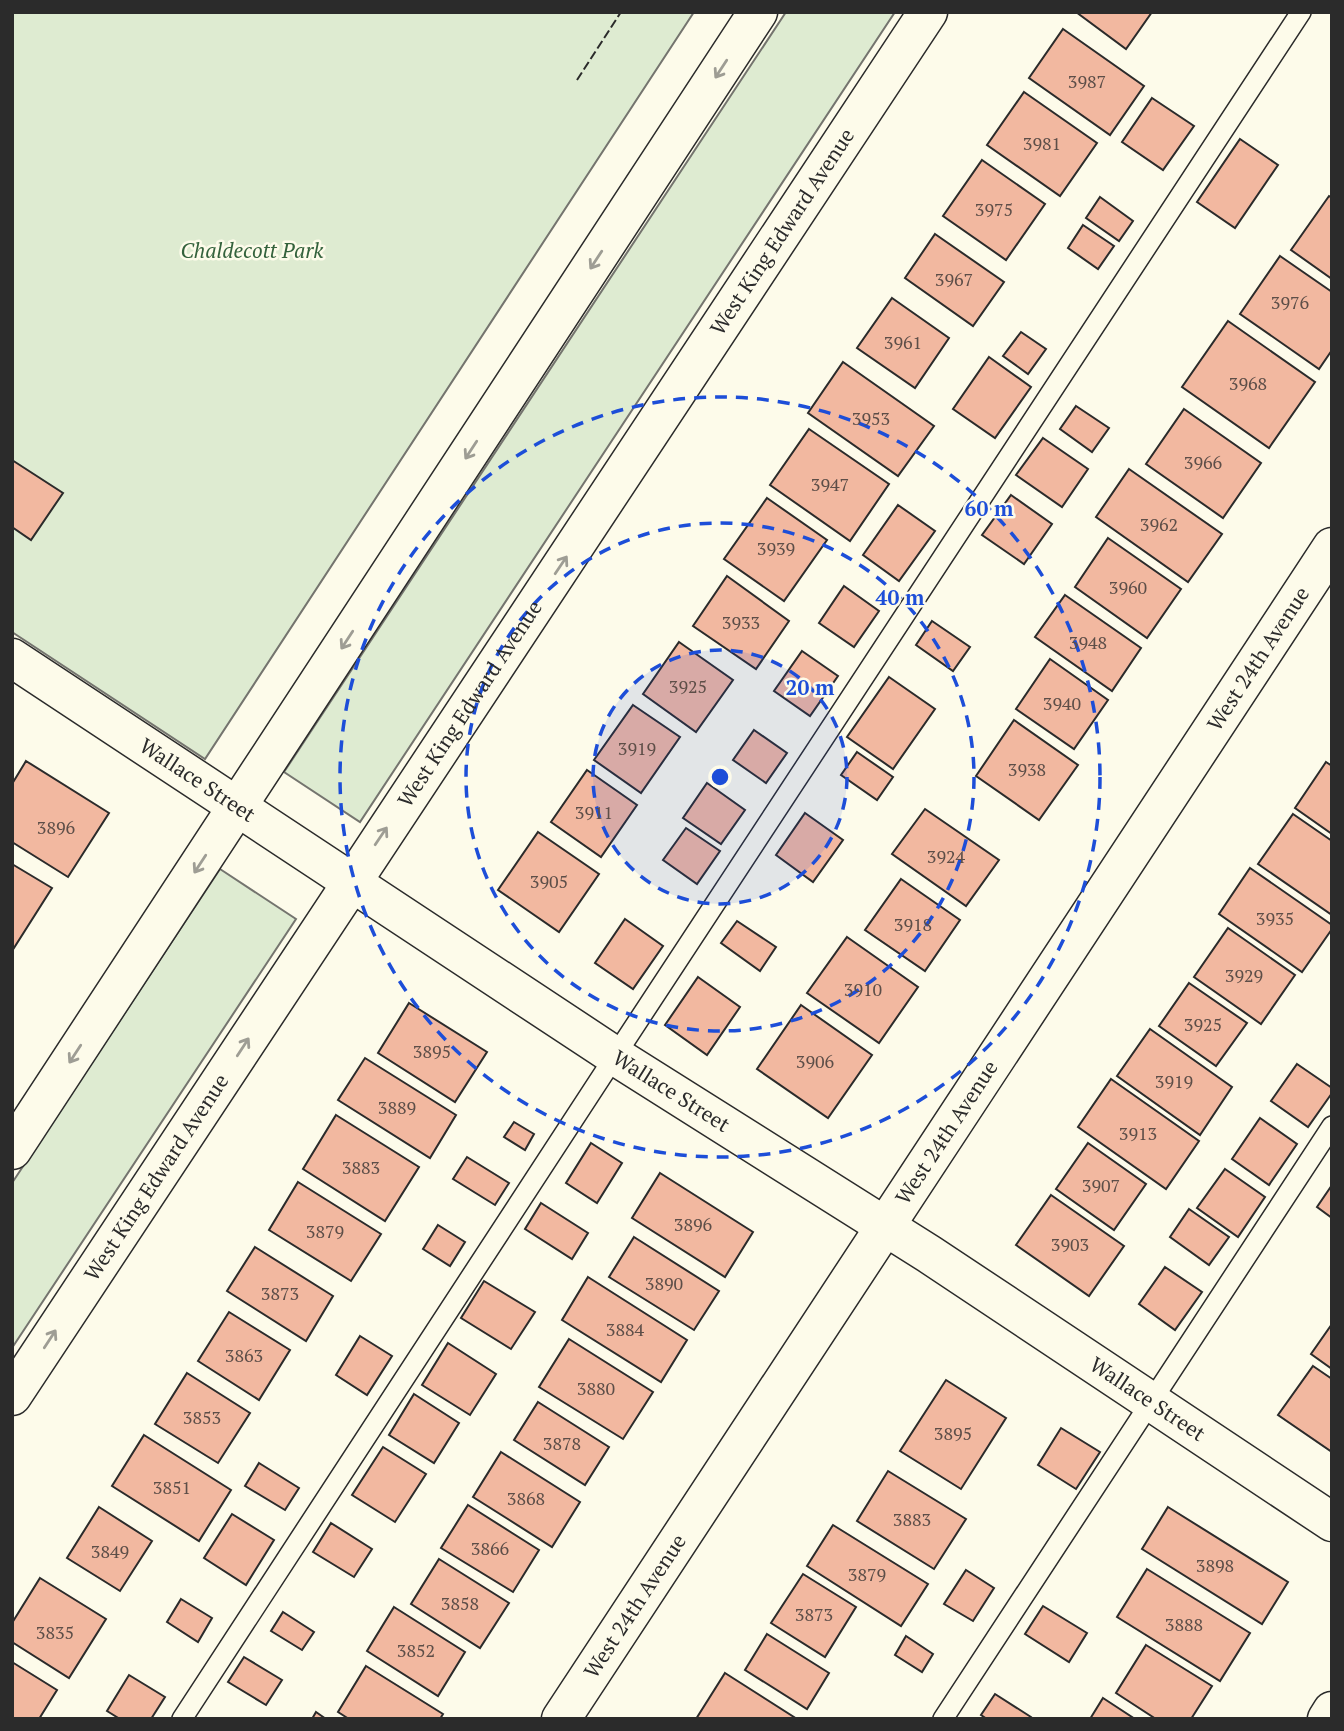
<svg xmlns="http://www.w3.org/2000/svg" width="1344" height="1731" font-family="'PT Serif',serif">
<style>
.green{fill:#deebd1;stroke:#74746e;stroke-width:2}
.building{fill:#f2b8a0;stroke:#2b2b2b;stroke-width:2}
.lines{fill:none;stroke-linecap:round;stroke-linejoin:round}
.service-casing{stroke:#2b2b2b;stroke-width:22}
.minor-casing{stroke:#2b2b2b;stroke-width:41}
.service{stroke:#fdfbea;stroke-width:19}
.minor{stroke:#fdfbea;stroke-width:38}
.fence{stroke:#2b2b2b;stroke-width:2;stroke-dasharray:9 3.5;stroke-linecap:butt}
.oneway{stroke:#9e9d94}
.ring{fill:none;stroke:#1d4ed8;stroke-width:3.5;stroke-dasharray:12 9}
.labels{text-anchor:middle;stroke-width:5;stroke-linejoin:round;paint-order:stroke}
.number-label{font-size:18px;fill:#5d4e48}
.street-label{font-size:21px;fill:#2b2b2b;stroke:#fdfbea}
.park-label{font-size:21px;font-style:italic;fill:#34623c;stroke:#fdfbea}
.centre{fill:#1d4ed8;stroke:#fdfbea;stroke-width:3.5}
.ring-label{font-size:21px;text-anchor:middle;font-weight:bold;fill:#1d4ed8;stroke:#fdfbea;stroke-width:5;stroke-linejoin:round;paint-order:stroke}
</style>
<rect width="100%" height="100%" fill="#fdfbea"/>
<g class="green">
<path d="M12 12H694L205 759 12 632Z"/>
<path d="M786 12H895L360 822 284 772Z"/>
<path d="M220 869 296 919 12 1348V1183Z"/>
</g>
<g class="building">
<path d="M1076 12H1152L1126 49Z"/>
<path d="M1063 29 1144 86 1110 135 1029 78Z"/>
<path d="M1024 92 1097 143 1060 196 987 145Z"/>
<path d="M1152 98 1194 126 1163 170 1122 142Z"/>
<path d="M1240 139 1278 165 1235 228 1197 202Z"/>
<path d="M982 160 1045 204 1006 260 943 216Z"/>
<path d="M1329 196 1332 198V279L1291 250Z"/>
<path d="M1100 197 1133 221 1119 241 1086 218Z"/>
<path d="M1083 225 1114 246 1098 269 1068 248Z"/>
<path d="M935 234 1004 282 973 326 905 278Z"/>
<path d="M1280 256 1332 292V350L1319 369 1240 314Z"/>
<path d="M892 298 949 338 915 388 857 348Z"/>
<path d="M1228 321 1315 382 1269 448 1182 387Z"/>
<path d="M1021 332 1046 349 1028 374 1003 356Z"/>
<path d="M989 357 1031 387 995 438 953 409Z"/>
<path d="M843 362 934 426 898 476 808 413Z"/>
<path d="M1076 406 1109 428 1092 452 1060 429Z"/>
<path d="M1184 409 1261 463 1223 518 1146 464Z"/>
<path d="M809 429 889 484 850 541 770 485Z"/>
<path d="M1043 438 1088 469 1062 507 1016 475Z"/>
<path d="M12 460 63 493 31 540 12 527Z"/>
<path d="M1129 469 1222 534 1188 582 1096 517Z"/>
<path d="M1011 495 1052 524 1024 564 982 535Z"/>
<path d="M767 498 827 540 784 601 724 559Z"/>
<path d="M898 505 935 531 899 581 863 555Z"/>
<path d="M1108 538 1181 589 1147 638 1075 587Z"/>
<path d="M727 576 789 621 756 669 693 626Z"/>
<path d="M844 586 879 611 854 647 819 623Z"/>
<path d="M1065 595 1141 648 1112 691 1035 637Z"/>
<path d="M932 621 970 647 953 671 916 645Z"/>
<path d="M679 642 733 680 696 732 643 694Z"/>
<path d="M802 651 838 676 810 716 774 691Z"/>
<path d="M1050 659 1108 700 1074 749 1016 709Z"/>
<path d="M889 677 935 709 893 769 847 737Z"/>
<path d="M633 705 680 737 641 793 594 760Z"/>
<path d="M1014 720 1078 765 1039 820 976 776Z"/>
<path d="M754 730 787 753 766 783 733 760Z"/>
<path d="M857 752 893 777 877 800 841 775Z"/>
<path d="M26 761 109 813 68 877 12 842V784Z"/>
<path d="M1326 762 1332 766V834L1295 808Z"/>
<path d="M587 770 637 805 601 857 551 822Z"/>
<path d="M707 783 745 810 721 844 683 818Z"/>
<path d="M925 809 999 860 966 906 892 854Z"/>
<path d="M805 813 843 840 813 882 776 855Z"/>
<path d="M1293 814 1332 841V915L1258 864Z"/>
<path d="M686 828 720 851 697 884 663 860Z"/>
<path d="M538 832 599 874 559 932 498 890Z"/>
<path d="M12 864 52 888 12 951Z"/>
<path d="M1250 868 1332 925V929L1302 972 1219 914Z"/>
<path d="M901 879 960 920 925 971 865 930Z"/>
<path d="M625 919 663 946 633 989 595 963Z"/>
<path d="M737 921 776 947 760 971 721 943Z"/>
<path d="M1228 928 1295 975 1261 1024 1194 977Z"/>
<path d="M847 937 918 987 879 1043 807 993Z"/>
<path d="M698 977 740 1007 707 1055 665 1025Z"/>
<path d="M1189 983 1247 1023 1216 1066 1159 1026Z"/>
<path d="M409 1003 487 1052 455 1102 378 1053Z"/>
<path d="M801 1005 872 1055 828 1118 757 1069Z"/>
<path d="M1150 1029 1232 1087 1200 1135 1117 1076Z"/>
<path d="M365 1058 456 1115 430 1158 338 1100Z"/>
<path d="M1297 1064 1332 1088V1093L1308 1127 1271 1101Z"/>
<path d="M1111 1079 1199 1141 1166 1189 1078 1127Z"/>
<path d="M336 1115 419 1167 385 1221 303 1169Z"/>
<path d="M1260 1118 1297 1144 1269 1185 1232 1159Z"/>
<path d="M514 1122 534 1134 525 1150 504 1137Z"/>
<path d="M591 1143 622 1163 597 1203 566 1183Z"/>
<path d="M1088 1143 1146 1184 1114 1230 1056 1189Z"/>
<path d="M467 1157 509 1183 495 1205 453 1179Z"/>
<path d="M1225 1169 1265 1197 1238 1237 1197 1208Z"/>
<path d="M660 1173 753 1232 725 1277 632 1218Z"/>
<path d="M298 1182 381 1234 351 1281 269 1230Z"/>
<path d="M1332 1185V1218L1317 1207Z"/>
<path d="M1051 1195 1124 1246 1089 1296 1016 1245Z"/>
<path d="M541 1203 588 1233 572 1259 525 1229Z"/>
<path d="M1189 1209 1229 1237 1209 1265 1170 1237Z"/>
<path d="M438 1225 465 1242 450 1266 423 1249Z"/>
<path d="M634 1237 719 1291 694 1330 609 1277Z"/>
<path d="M255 1247 333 1296 306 1341 227 1291Z"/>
<path d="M1165 1267 1202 1292 1175 1330 1139 1304Z"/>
<path d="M588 1277 687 1340 661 1382 562 1320Z"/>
<path d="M484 1281 535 1312 511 1349 461 1318Z"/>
<path d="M229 1312 290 1350 259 1400 198 1361Z"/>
<path d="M1332 1324V1369L1311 1354Z"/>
<path d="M360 1336 392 1356 367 1395 336 1375Z"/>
<path d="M569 1339 653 1392 623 1439 539 1387Z"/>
<path d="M448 1343 496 1374 470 1415 422 1385Z"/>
<path d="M1313 1366 1332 1379V1452L1278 1415Z"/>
<path d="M187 1373 250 1413 218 1463 155 1424Z"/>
<path d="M946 1380 1006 1418 961 1489 900 1451Z"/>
<path d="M414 1394 459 1423 434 1463 389 1435Z"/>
<path d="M538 1402 609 1447 585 1485 514 1440Z"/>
<path d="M1061 1428 1100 1452 1076 1489 1038 1465Z"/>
<path d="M144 1435 231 1490 199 1541 112 1486Z"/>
<path d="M383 1447 426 1474 395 1522 352 1495Z"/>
<path d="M501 1452 580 1502 552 1547 473 1497Z"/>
<path d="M259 1463 299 1488 285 1510 245 1486Z"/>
<path d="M888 1471 966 1519 934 1569 857 1521Z"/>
<path d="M468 1505 539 1550 513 1592 441 1548Z"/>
<path d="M99 1507 152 1541 120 1591 67 1558Z"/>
<path d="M1168 1507 1288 1582 1262 1624 1142 1549Z"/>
<path d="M232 1514 274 1540 246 1585 204 1558Z"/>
<path d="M331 1523 372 1549 354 1577 313 1552Z"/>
<path d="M833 1525 928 1584 901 1626 807 1566Z"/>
<path d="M439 1559 509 1603 480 1648 411 1604Z"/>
<path d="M1147 1569 1250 1633 1220 1681 1117 1617Z"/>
<path d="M966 1570 994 1588 973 1621 944 1604Z"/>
<path d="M803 1574 856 1607 825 1657 771 1623Z"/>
<path d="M40 1578 106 1619 69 1678 12 1642V1623Z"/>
<path d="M181 1599 212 1618 198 1642 167 1622Z"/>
<path d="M1043 1606 1087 1633 1069 1662 1025 1634Z"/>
<path d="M394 1607 465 1652 438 1696 367 1651Z"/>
<path d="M283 1612 314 1632 302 1650 271 1631Z"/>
<path d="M767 1634 829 1673 807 1709 745 1670Z"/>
<path d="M906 1636 933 1654 922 1672 895 1655Z"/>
<path d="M1146 1645 1212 1686 1191 1719H1156L1116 1693Z"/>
<path d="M244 1657 282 1680 266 1705 228 1682Z"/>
<path d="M12 1662 57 1690 39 1719H12Z"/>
<path d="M366 1666 443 1714 440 1719H349L338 1712Z"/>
<path d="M725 1673 797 1719H696Z"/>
<path d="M129 1675 165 1697 151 1719H120L107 1711Z"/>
<path d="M995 1694 1031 1717 1030 1719H987L981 1715Z"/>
<path d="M1103 1698 1135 1719H1090Z"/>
<path d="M316 1712 326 1719H312Z"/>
</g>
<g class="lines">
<g class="service-casing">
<g id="service">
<path d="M182 1719 615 1056 1301 12"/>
<path d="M943 1719 1332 1126"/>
</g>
</g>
<g class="minor-casing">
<g id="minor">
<path id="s1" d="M12 658 615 1056 929 1254 1332 1522"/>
<path d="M12 1150 758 12"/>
<path id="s2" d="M12 1396 928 12"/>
<path id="s3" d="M561 1719 1332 547"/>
<path d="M1327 1719 1332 1711"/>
</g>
</g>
<use href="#service" class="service"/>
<use href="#minor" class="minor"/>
<path class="fence" d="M577 80 621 12"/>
</g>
<defs><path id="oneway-shaft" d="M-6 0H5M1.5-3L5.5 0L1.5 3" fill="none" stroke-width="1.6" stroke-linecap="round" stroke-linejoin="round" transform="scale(1.75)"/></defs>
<g class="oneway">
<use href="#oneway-shaft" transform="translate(721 69) rotate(123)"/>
<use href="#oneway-shaft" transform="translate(596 260) rotate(123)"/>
<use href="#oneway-shaft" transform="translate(471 450) rotate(123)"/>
<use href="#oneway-shaft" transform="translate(561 565) rotate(-56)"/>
<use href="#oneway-shaft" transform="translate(347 640) rotate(123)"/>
<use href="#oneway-shaft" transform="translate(381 836) rotate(-56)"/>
<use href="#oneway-shaft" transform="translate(200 864) rotate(123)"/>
<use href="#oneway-shaft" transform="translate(243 1047) rotate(-57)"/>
<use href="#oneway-shaft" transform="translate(75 1054) rotate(123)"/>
<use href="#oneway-shaft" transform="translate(50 1339) rotate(-57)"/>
</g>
<circle cx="720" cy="777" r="127" fill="#1d4ed8" fill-opacity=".12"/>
<g class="ring">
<circle cx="720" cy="777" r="127"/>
<circle cx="720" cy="777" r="254"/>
<circle cx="720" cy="777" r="380"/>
</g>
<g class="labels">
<g class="number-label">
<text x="1087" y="88">3987</text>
<text x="1042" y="150">3981</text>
<text x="994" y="216">3975</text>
<text x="954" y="286">3967</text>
<text x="1290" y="309">3976</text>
<text x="903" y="349">3961</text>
<text x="1248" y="390">3968</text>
<text x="871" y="425">3953</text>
<text x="1203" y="469">3966</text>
<text x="830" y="491">3947</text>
<text x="1159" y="531">3962</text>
<text x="776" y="555">3939</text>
<text x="1128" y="594">3960</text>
<text x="741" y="629">3933</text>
<text x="1088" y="649">3948</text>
<text x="688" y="693">3925</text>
<text x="1062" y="710">3940</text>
<text x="637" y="755">3919</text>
<text x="1027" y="776">3938</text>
<text x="594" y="819">3911</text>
<text x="56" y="834">3896</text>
<text x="946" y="863">3924</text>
<text x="549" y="888">3905</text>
<text x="1275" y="925">3935</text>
<text x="913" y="931">3918</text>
<text x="1244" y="982">3929</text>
<text x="863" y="996">3910</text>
<text x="1203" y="1031">3925</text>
<text x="432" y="1058">3895</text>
<text x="815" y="1068">3906</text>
<text x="1174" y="1088">3919</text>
<text x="397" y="1114">3889</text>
<text x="1138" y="1140">3913</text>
<text x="361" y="1174">3883</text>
<text x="1101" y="1192">3907</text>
<text x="693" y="1231">3896</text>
<text x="325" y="1238">3879</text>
<text x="1070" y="1251">3903</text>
<text x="664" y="1290">3890</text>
<text x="280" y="1300">3873</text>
<text x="625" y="1336">3884</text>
<text x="244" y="1362">3863</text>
<text x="596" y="1395">3880</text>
<text x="202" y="1424">3853</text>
<text x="953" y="1440">3895</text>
<text x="562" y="1450">3878</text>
<text x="172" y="1494">3851</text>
<text x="526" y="1505">3868</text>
<text x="912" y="1526">3883</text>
<text x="490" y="1555">3866</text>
<text x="110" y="1558">3849</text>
<text x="1215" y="1572">3898</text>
<text x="867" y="1581">3879</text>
<text x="460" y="1610">3858</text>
<text x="814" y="1621">3873</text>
<text x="1184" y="1631">3888</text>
<text x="55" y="1639">3835</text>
<text x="416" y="1657">3852</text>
</g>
<g class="street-label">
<text dy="7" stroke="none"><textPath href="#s2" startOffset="1396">West King Edward Avenue</textPath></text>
<text dy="7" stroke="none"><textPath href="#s3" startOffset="1269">West 24th Avenue</textPath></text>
<text dy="7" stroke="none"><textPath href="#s2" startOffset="830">West King Edward Avenue</textPath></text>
<text dy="7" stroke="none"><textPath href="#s1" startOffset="222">Wallace Street</textPath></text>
<text dy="7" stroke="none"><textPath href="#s1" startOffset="789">Wallace Street</textPath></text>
<text dy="7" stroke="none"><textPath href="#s3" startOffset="702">West 24th Avenue</textPath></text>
<text dy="7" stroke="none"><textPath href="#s2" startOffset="262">West King Edward Avenue</textPath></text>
<text dy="7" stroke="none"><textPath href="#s1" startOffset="1356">Wallace Street</textPath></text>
<text dy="7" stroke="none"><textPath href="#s3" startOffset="135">West 24th Avenue</textPath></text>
</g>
<g class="park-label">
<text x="252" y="258">Chaldecott Park</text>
</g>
</g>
<circle cx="720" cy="777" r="10" class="centre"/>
<g class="ring-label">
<text x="989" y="516">60 m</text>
<text x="900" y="605">40 m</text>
<text x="810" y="695">20 m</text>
</g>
<rect width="1344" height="1731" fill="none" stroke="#2b2b2b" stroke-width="28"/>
</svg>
